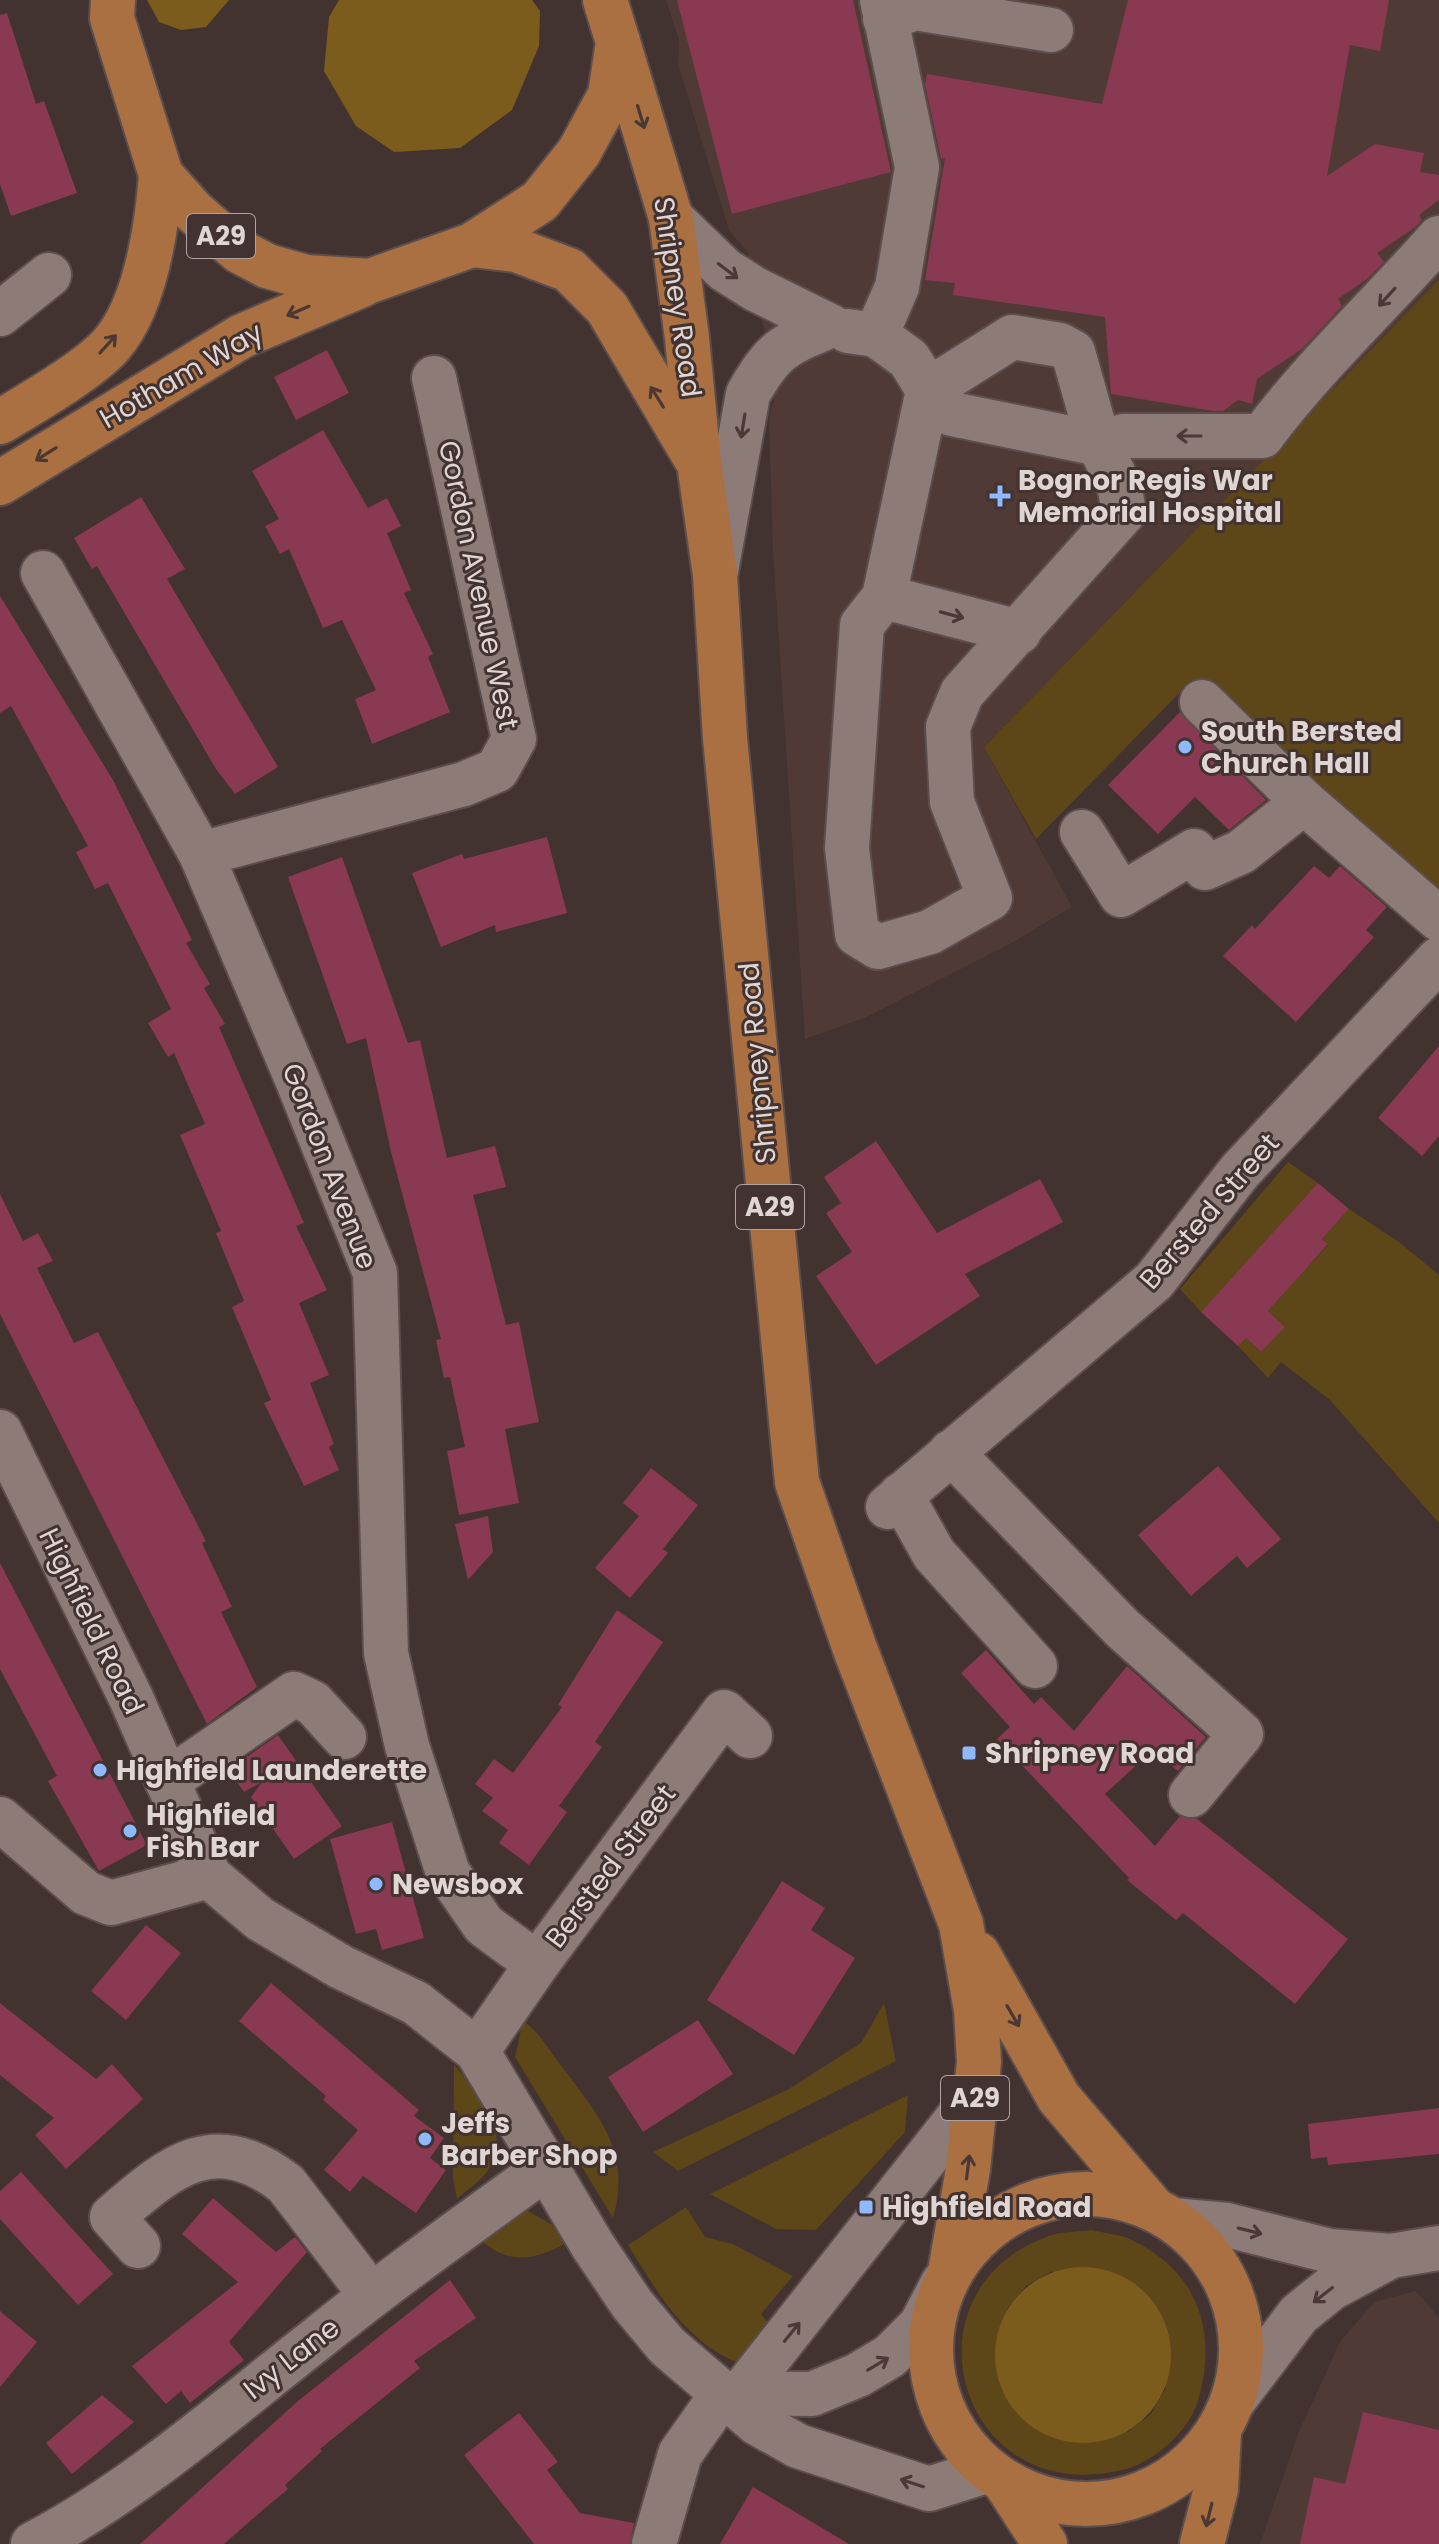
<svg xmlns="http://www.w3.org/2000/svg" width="1439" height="2544" font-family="Poppins,sans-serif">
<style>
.built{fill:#503a36}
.green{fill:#5d4618;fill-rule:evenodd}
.forest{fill:#7b5c1c}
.building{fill:#893951}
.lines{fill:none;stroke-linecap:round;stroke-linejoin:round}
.minor-casing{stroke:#5b4e4c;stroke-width:48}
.major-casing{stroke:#5b4e4c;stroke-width:48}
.minor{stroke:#8d7b78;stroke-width:44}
.major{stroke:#aa7041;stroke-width:44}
.oneway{stroke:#4c3832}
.oneway2{stroke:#4a3937}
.poi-dot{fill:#8eb9fd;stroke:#423230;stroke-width:3}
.labels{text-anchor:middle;stroke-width:6;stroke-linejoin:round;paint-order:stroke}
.shield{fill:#423230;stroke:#b0a4a2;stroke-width:2}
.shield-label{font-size:26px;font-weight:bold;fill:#dfd5d3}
.street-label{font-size:28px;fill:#dfd5d3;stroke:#423230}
.poi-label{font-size:28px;font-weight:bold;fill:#dfd5d3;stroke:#423230;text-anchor:start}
</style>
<rect width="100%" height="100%" fill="#423230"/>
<g class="built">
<path d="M666 0H1439V280L984 747 1072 907 1008 945 864 1018 805 1039 773 550 769 421 776 389 748 253 729 230 678 64 679 40Z"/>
<path d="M1416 2291 1439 2318V2544H1260L1298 2434 1340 2342 1374 2302Z"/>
</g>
<g class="green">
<path d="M1439 280V904L1346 818 1310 777 1298 785 1192 680 1036 839 984 747Z"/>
<path d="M1288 1162 1318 1183 1275 1232 1312 1262 1328 1245 1322 1239 1349 1209 1399 1242 1439 1275V1523L1330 1400 1281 1362 1268 1378 1238 1346 1246 1338 1261 1352 1284 1327 1268 1311 1283 1294 1248 1262 1201 1312 1180 1289Z"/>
<path d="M884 2003 896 2061 678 2171 653 2152 787 2090 861 2043Z"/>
<path d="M523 2021C539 2031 548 2049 560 2064 596 2113 633 2150 613 2218L515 2057Z"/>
<path d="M454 2065C479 2091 511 2130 490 2167 483 2180 468 2189 457 2199L453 2179Z"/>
<path d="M908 2095 905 2132 816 2230 776 2229 710 2194Z"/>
<path d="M686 2207 705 2237 733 2244 793 2276 761 2314 774 2331 742 2364C687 2345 657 2292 628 2245Z"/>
<path d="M528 2211 556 2227 566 2243C536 2260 509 2265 482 2241L518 2212Z"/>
<path d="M1091 2230C1104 2233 1120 2234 1132 2240 1199 2272 1218 2333 1198 2401 1189 2431 1155 2461 1126 2469 958 2513 896 2289 1049 2236 1062 2231 1078 2232 1091 2230ZM1052 2271 1166 2388 1151 2414 1128 2432 1007 2309 1026 2286Z"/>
</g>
<g class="forest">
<path d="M147 0H229L206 27 181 30 159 22Z"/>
<path d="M339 0H532L540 11 539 46 512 110 460 148 394 152 356 126 324 71 329 17Z"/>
<circle cx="1083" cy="2355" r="88"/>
</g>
<g class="building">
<path d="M677 0H853L891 172 732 214Z"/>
<path d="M1128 0H1389L1380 51 1350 45 1327 176 1375 144 1424 153 1420 172 1439 175V200L1419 215 1422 220 1414 228 1377 253 1384 262 1367 279 1338 299 1342 306 1302 349 1257 379 1252 404 1238 400 1223 411H1213L1111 394 1105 317 953 295 955 283 925 280 945 158 941 159 925 84 927 74 1102 104Z"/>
<path d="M7 13 36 104 44 101 77 193 11 216 0 184V15Z"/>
<path d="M327 350 349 393 296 420 274 377Z"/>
<path d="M323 430 368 508 387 498 401 526 387 533 411 590 404 593 433 654 428 657 450 712 372 744 355 699 376 690 342 620 323 628 289 549 280 554 265 526 279 519 252 471Z"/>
<path d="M141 497 185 569 167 579 278 767 235 794 216 769 97 566 92 569 74 538Z"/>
<path d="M0 596 113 780 192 940 186 943 210 984 204 988 225 1024 219 1027 304 1223 296 1226 327 1290 299 1303 329 1375 310 1383 334 1444 329 1447 339 1470 304 1486 264 1403 271 1400 232 1307 244 1301 216 1233 221 1231 180 1135 205 1124 174 1053 168 1057 148 1023 171 1009 108 883 95 889 76 852 88 846 11 706 0 713Z"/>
<path d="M1180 712 1266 800 1229 830 1195 797 1158 834 1108 785Z"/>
<path d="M547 837 567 913 496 932 495 925 441 947 412 873 462 854 464 859Z"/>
<path d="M342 857 408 1043 420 1040 447 1158 495 1146 506 1187 473 1195 506 1325 519 1322 539 1422 505 1429 519 1503 459 1515 447 1451 465 1447 450 1377 444 1378 436 1340 441 1339 391 1152 366 1038 347 1044 288 877Z"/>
<path d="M1314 866 1329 878 1340 866 1387 907 1366 930 1374 937 1296 1022 1223 956 1252 925 1255 929Z"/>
<path d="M1439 1046V1136L1422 1156 1378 1118Z"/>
<path d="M876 1141 937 1233 1040 1179 1063 1222 965 1274 980 1296 876 1365 816 1276 852 1252 826 1213 841 1203 824 1177Z"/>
<path d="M1318 1183 1349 1209 1322 1239 1328 1244 1268 1311 1285 1327 1261 1352 1246 1338 1238 1346 1201 1312Z"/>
<path d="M0 1194 23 1241 38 1233 53 1261 37 1268 74 1343 98 1332 206 1541 202 1543 232 1607 221 1612 257 1687 207 1724 0 1314Z"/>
<path d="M1218 1466 1281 1539 1247 1568 1237 1556 1191 1596 1138 1535Z"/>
<path d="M651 1468 698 1505 663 1549 668 1553 630 1598 595 1568 639 1516 623 1503Z"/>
<path d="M488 1516 493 1552 468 1580 455 1524Z"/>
<path d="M0 1563 147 1845 99 1871 48 1781 57 1776 0 1669Z"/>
<path d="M617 1610 663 1642 595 1742 602 1747 559 1806 567 1812 529 1865 499 1843 508 1830 482 1811 493 1798 475 1784 494 1759 513 1773 562 1707 558 1705Z"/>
<path d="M986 1650 1034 1704 1041 1697 1074 1731 1127 1666 1206 1737 1178 1771 1153 1750 1105 1794 1155 1846 1180 1816 1197 1819 1348 1939 1295 2004 1183 1913 1176 1920 1127 1880 1129 1878 997 1739 1010 1727 961 1673Z"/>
<path d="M278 1735 342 1826 294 1859 251 1797 262 1782 244 1792 228 1770Z"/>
<path d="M392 1822 424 1938 382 1950 376 1929 356 1934 330 1839Z"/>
<path d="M782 1881 825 1908 811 1930 855 1958 794 2055 707 2000Z"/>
<path d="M146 1925 181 1953 126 2020 91 1991Z"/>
<path d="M271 1983 419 2110 414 2116 444 2138 430 2158 446 2170 416 2213 363 2176 350 2192 324 2170 358 2130 323 2100 326 2096 239 2021Z"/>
<path d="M0 2003 96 2079 112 2064 143 2099 66 2169 35 2135 54 2118 0 2075Z"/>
<path d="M698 2020 733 2074 643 2132 608 2077Z"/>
<path d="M1439 2108V2154L1328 2165 1327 2157 1311 2159 1308 2124Z"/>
<path d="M21 2172 113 2274 78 2305 0 2219V2191Z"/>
<path d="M213 2198 276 2252 295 2237 307 2252 229 2342 244 2360 190 2403 181 2391 166 2404 132 2366 238 2282 182 2234Z"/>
<path d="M450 2280 476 2318 414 2361 420 2368 320 2449 322 2451 285 2485 288 2489 264 2509 224 2544H140L298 2401Z"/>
<path d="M0 2311 37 2342 0 2387Z"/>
<path d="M102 2395 134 2422 72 2474 46 2443Z"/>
<path d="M1363 2412 1439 2430V2544H1300L1314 2477 1345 2484Z"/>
<path d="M519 2413 558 2462 547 2470 580 2513 634 2523 630 2544H534L464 2455Z"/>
<path d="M753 2487 849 2544H720Z"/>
</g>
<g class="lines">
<g class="minor-casing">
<g id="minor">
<path d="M885 19 915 8 1051 30"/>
<path d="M671 218 725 270 755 289 830 326C784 345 774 348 748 394L716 571"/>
<path d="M0 314 49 275"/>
<path d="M848 331 876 335 897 287 917 167 882 0"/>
<path d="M876 335 909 359 928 390 1012 337 1060 345 1073 352 1099 444 1123 436H1262C1315 365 1380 305 1439 238"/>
<path d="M928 390 952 414 1099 444 1119 485 1124 512 962 693 948 727 952 802 990 898 930 932 878 947 857 934 847 848 862 625 884 597Z"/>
<path d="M43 573 201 854 297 1079 375 1273 386 1653 407 1746 448 1873 484 1925 537 1964"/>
<path d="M884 597 1019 632"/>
<path d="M1202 702 1304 802 1439 919"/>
<path d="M1082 832 1121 895 1194 851 1205 868 1241 852 1304 802"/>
<path d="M201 854 464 784 497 770 514 739 434 378"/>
<path d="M0 1432 131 1698 209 1876 260 1919 341 1967 416 2003 477 2051 593 2246 632 2304 667 2346 757 2423 798 2446 929 2489 986 2471"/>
<path d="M951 1452 1122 1628 1241 1734 1191 1795"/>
<path d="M901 1495 934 1554 1035 1666"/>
<path d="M888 1507 1154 1281 1240 1171 1439 959"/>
<path d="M167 1781 294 1694 313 1703 344 1737"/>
<path d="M0 1819 86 1893 111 1903 209 1876"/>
<path d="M477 2051 537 1964 724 1712 750 1736"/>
<path d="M1173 2220 1227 2225 1330 2251 1391 2256 1439 2248"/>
<path d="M138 2246 112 2217C169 2168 213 2127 286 2184L371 2295"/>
<path d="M742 2392 975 2096"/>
<path d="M723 2393 812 2394 858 2375 890 2356 921 2325 943 2283"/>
<path d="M1233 2401 1299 2314 1330 2289 1391 2256"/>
<path d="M33 2544C136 2490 226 2410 318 2338 392 2278 470 2223 547 2167"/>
<path d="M654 2544 680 2454 723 2393"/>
</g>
</g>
<g class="major-casing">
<g id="major">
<path d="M113 0 112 18 161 175 193 211 239 251 267 266 306 277 370 281 472 245 540 201 579 152 610 95 618 42 605 0"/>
<path d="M618 42 671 218 687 338 699 463 715 575 725 738 797 1482 855 1649 961 1924 976 2010 979 2062 968 2169 950 2272"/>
<path d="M472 245 516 250 569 270 607 308 695 457"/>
<path d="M0 422C30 404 89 370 111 345 146 305 157 226 161 175"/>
<path d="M0 483 242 336 362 285"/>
<path d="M978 1954 1059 2098 1152 2207"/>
<circle cx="1086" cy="2349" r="155"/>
<path d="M1006 2484 1045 2544"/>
<path d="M1202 2544 1216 2489 1219 2431"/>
</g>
</g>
<use href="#minor" class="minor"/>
<use href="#major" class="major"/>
</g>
<defs><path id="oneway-shaft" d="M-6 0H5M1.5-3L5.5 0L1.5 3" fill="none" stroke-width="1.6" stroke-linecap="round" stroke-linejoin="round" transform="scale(2)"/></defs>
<g class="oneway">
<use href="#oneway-shaft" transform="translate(641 117) rotate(73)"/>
<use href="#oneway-shaft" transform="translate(298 311) rotate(157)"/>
<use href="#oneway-shaft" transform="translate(108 344) rotate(-48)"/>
<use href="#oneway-shaft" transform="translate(657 397) rotate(-122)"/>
<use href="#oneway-shaft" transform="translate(46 454) rotate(148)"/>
<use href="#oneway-shaft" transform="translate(1013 2016) rotate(60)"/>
<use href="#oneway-shaft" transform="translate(968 2167) rotate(-83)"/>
<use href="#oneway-shaft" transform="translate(1209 2515) rotate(104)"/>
</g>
<g class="oneway2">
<use href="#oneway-shaft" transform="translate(728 271) rotate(37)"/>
<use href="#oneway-shaft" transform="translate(1387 297) rotate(132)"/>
<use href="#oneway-shaft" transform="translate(743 426) rotate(99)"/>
<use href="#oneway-shaft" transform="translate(1189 436) rotate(180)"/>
<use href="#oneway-shaft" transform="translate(952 615) rotate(15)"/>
<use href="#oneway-shaft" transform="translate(1250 2231) rotate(14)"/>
<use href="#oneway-shaft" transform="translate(1323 2295) rotate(142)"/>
<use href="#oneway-shaft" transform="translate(792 2332) rotate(-51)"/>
<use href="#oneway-shaft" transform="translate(878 2364) rotate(-31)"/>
<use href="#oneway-shaft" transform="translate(912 2483) rotate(-162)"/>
</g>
<g class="poi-dot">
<path d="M996 484h8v8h8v8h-8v8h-8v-8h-8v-8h8z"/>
<circle cx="1185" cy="747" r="8"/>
<rect x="961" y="1745" width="16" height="16" rx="4"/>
<circle cx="100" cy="1770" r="8"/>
<circle cx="130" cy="1831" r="8"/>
<circle cx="376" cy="1884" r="8"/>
<circle cx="425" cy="2139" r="8"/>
<rect x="858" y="2199" width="16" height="16" rx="4"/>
</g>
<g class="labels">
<g class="shield">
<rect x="187" y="214" width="68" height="44" rx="6"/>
<rect x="736" y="1185" width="68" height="44" rx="6"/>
<rect x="941" y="2076" width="68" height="44" rx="6"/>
</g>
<g class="shield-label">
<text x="221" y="245">A29</text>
<text x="770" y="1216">A29</text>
<text x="975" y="2107">A29</text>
</g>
<g class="street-label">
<text transform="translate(678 297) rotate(82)" y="10">Shripney Road</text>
<text transform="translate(181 375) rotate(-30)" y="10">Hotham Way</text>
<text transform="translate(479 585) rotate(78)" y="10">Gordon Avenue West</text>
<text transform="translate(757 1063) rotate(-95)" y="10">Shripney Road</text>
<text transform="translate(330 1166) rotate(69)" y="10">Gordon Avenue</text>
<text transform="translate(1209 1211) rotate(-49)" y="10">Bersted Street</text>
<text transform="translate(92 1621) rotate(64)" y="10">Highfield Road</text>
<text transform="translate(610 1866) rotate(-53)" y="10">Bersted Street</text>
<text transform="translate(291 2358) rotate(-38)" y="10">Ivy Lane</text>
</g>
<g class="poi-label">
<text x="1018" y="490">Bognor Regis War<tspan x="1018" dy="32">Memorial Hospital</tspan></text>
<text x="1201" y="741">South Bersted<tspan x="1201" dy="32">Church Hall</tspan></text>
<text x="985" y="1763">Shripney Road</text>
<text x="116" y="1780">Highfield Launderette</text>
<text x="146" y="1825">Highfield<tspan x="146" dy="32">Fish Bar</tspan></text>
<text x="392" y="1894">Newsbox</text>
<text x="441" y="2133">Jeffs<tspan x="441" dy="32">Barber Shop</tspan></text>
<text x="882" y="2217">Highfield Road</text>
</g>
</g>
</svg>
